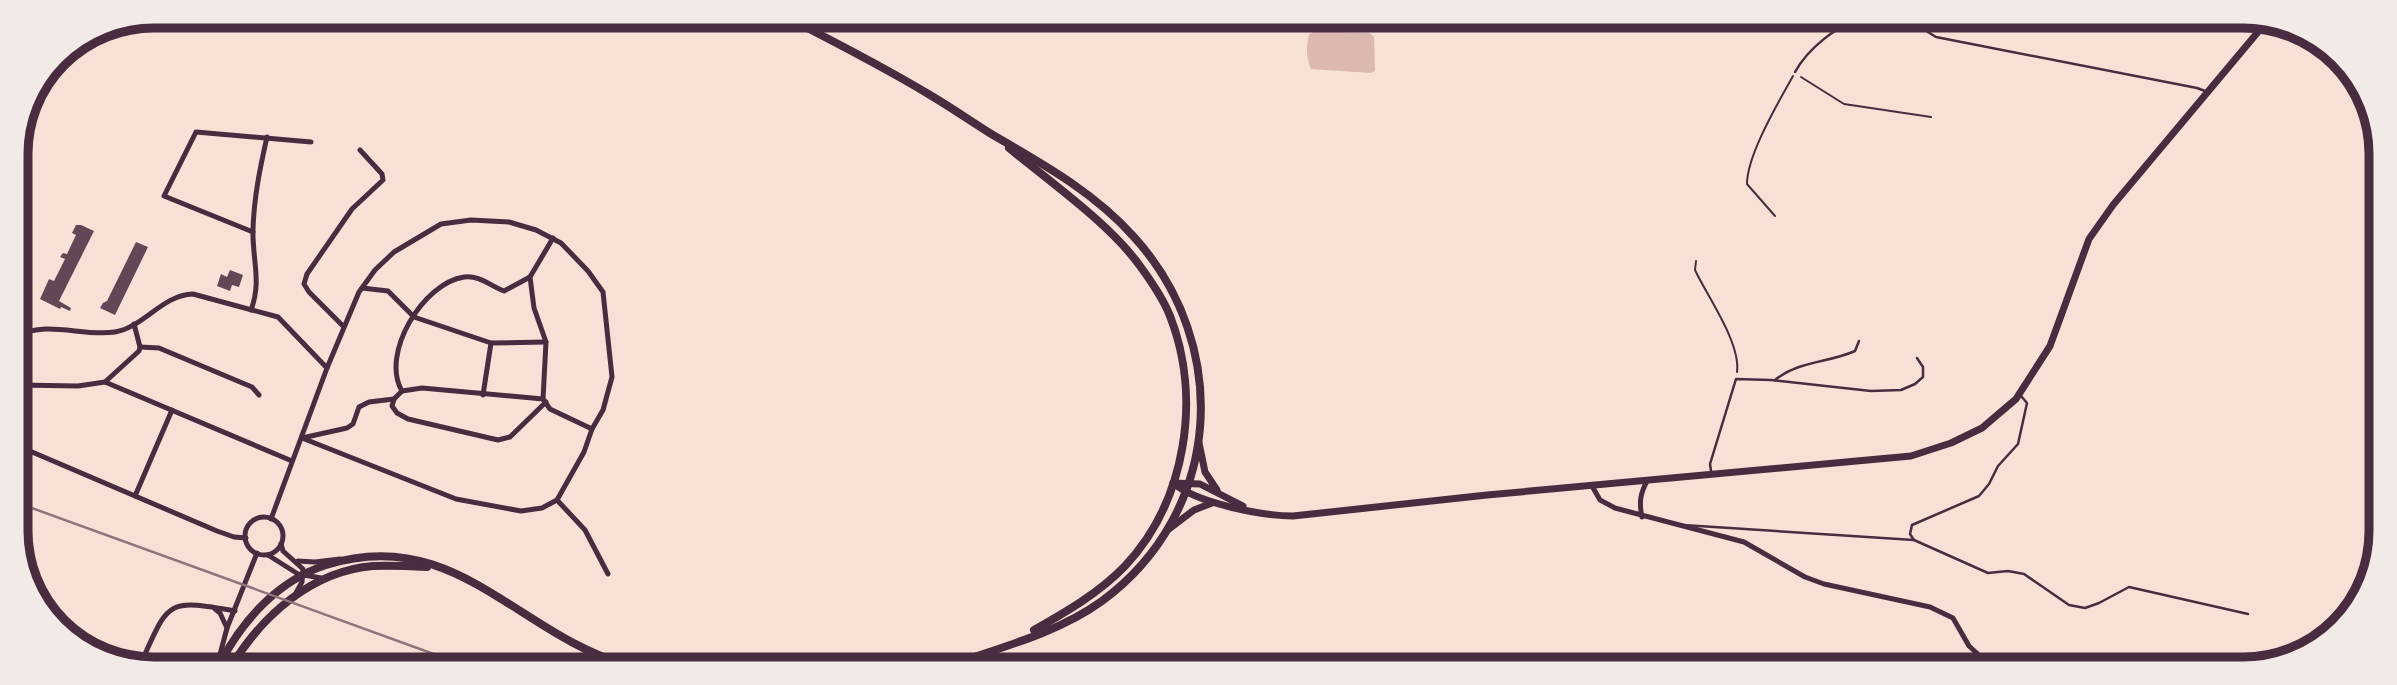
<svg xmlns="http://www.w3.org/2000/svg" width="2397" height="685" font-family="Overpass,sans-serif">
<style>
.water{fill:#dcb8b0}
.building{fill:#644757}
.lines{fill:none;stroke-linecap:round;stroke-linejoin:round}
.path{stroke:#4a2c40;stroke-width:2}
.service{stroke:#4a2c40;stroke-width:2.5}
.minor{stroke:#4a2c40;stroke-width:5}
.tertiary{stroke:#4a2c40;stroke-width:7}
.secondary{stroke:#4a2c40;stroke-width:8}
.rail{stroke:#8f747c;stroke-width:2.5}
.rim{fill:none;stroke:#4a2c40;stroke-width:9}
</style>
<rect width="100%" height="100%" fill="#f7e1d7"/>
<path class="water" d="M1314 31 1370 33 1374 37 1375 71 1371 73 1311 69C1306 58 1306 46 1309 35Z"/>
<g class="building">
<path d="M76 225H81L94 231 59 301 71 308 70 311 61 307 60 309 40 299 49 279 54 281 65 259 60 257 63 253 67 254 76 235 72 233Z"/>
<path d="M136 242 148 247 115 315 100 308 103 303 107 301Z"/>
<path d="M230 270 243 275 239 287 232 285 230 291 217 286 221 274 227 277Z"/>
</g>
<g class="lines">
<g class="path">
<path d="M1801 77 1844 104 1931 117"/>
<path d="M1775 216 1747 184C1747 155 1778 103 1793 76"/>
<path d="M1696 261 1695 270C1707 296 1741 343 1737 372"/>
</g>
<g class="service">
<path d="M1916 20 1923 29 1936 37 2197 88 2205 91"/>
<path d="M1795 72C1806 52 1838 21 1863 22 1884 24 1901 33 1923 29"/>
<path d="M1775 380C1798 361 1828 363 1855 351L1859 341"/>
<path d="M1711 471 1710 464 1736 379 1771 380 1871 391 1901 390 1915 384 1923 377V367L1917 358"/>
<path d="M1683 525 1914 540 1910 534 1912 525 1979 496 1989 484 1998 466 2018 444 2027 403 2021 396"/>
<path d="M1914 540 1988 573 2008 571 2024 574 2069 605 2085 608 2099 603 2129 587 2248 614"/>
</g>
<g class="minor">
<path d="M16 171 29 132 32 90"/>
<path d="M253 232 164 196 196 132 311 142"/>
<path d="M530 277 534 308 546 342 543 399 550 409 592 429"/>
<path d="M362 288 388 291 414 317 491 343 546 342"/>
<path d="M251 310C262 281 252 259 253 229 254 197 260 168 267 137"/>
<path d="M343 326 309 292 304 284 307 274 352 209 383 180 382 174 360 150"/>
<path d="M17 336C48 320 82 337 115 332 144 327 162 295 193 294L278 317 327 368"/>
<path d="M140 347 159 348 252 387 259 395"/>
<path d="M105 382 292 461"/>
<path d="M17 385 78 386 105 382 139 351 140 347 134 324"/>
<path d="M402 391C380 354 423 283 464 277 480 275 490 286 504 291L530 277 553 238"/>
<path d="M402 391 394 399 392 406 397 413 408 419 498 440 510 437 546 402"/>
<path d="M402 391 422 388 543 399"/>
<path d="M483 395 491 343"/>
<path d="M302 438 456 499 521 511 542 508 557 500"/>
<path d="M302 438 347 428 353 424 359 407 369 402 394 399"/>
<path d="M18 446 217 531 234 537 246 538"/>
<path d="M1592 486 1600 500 1615 508 1744 542 1805 577 1824 584 1930 607 1953 618 1969 646 1981 657 2000 668"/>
<path d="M135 496 172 410"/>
<path d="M557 500 585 530 608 574"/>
<path d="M1642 517C1639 503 1640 494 1647 481"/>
<circle cx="264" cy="536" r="19"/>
<path d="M271 519 327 368 359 292 375 270 394 252 441 224 471 220 509 222 536 230 561 243 588 271 603 292 612 377 603 410 592 429 584 452 557 500"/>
<path d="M281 544 283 551 303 569 302 582 296 593"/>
<path d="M268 555 298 574 321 578"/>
<path d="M298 561 315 562 340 559"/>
<path d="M215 609 220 613 227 628"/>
<path d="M91 649 124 665"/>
<path d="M218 662 227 628 257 553"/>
<path d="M140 665C169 602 164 598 235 611"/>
</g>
<g class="tertiary">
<path d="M1199 443 1205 472 1217 490"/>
<path d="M1173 483C1197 503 1262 516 1293 516L1487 495 1911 456 1951 443 1982 428 2016 399 2050 346 2089 239 2113 205 2268 20"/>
<path d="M1173 483 1200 484 1243 506"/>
<path d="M1169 529 1194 510 1212 503"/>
</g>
<g class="secondary">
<path d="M786 17C835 42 884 67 930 95 952 108 972 122 993 135 1043 164 1095 193 1134 237 1232 345 1223 512 1102 601 1058 633 999 648 947 666"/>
<path d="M1009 148C1050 182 1110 224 1140 266 1151 281 1163 298 1170 316 1202 398 1186 501 1125 566 1099 593 1066 612 1034 630"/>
<path d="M219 665C242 621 277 581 326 565 456 524 518 636 630 666"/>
<path d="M232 665C263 615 312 571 373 566 391 565 409 566 427 567"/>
</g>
<path class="rail" d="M18 503 464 665"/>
</g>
<path d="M0 0H2397V685H0ZM154 28H2243A126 126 0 0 1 2369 154V531A126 126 0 0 1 2243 657H154A126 126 0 0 1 28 531V154A126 126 0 0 1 154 28Z" fill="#f1eae7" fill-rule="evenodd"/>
<path class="rim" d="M154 28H2243A126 126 0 0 1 2369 154V531A126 126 0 0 1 2243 657H154A126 126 0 0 1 28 531V154A126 126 0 0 1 154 28Z"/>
</svg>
